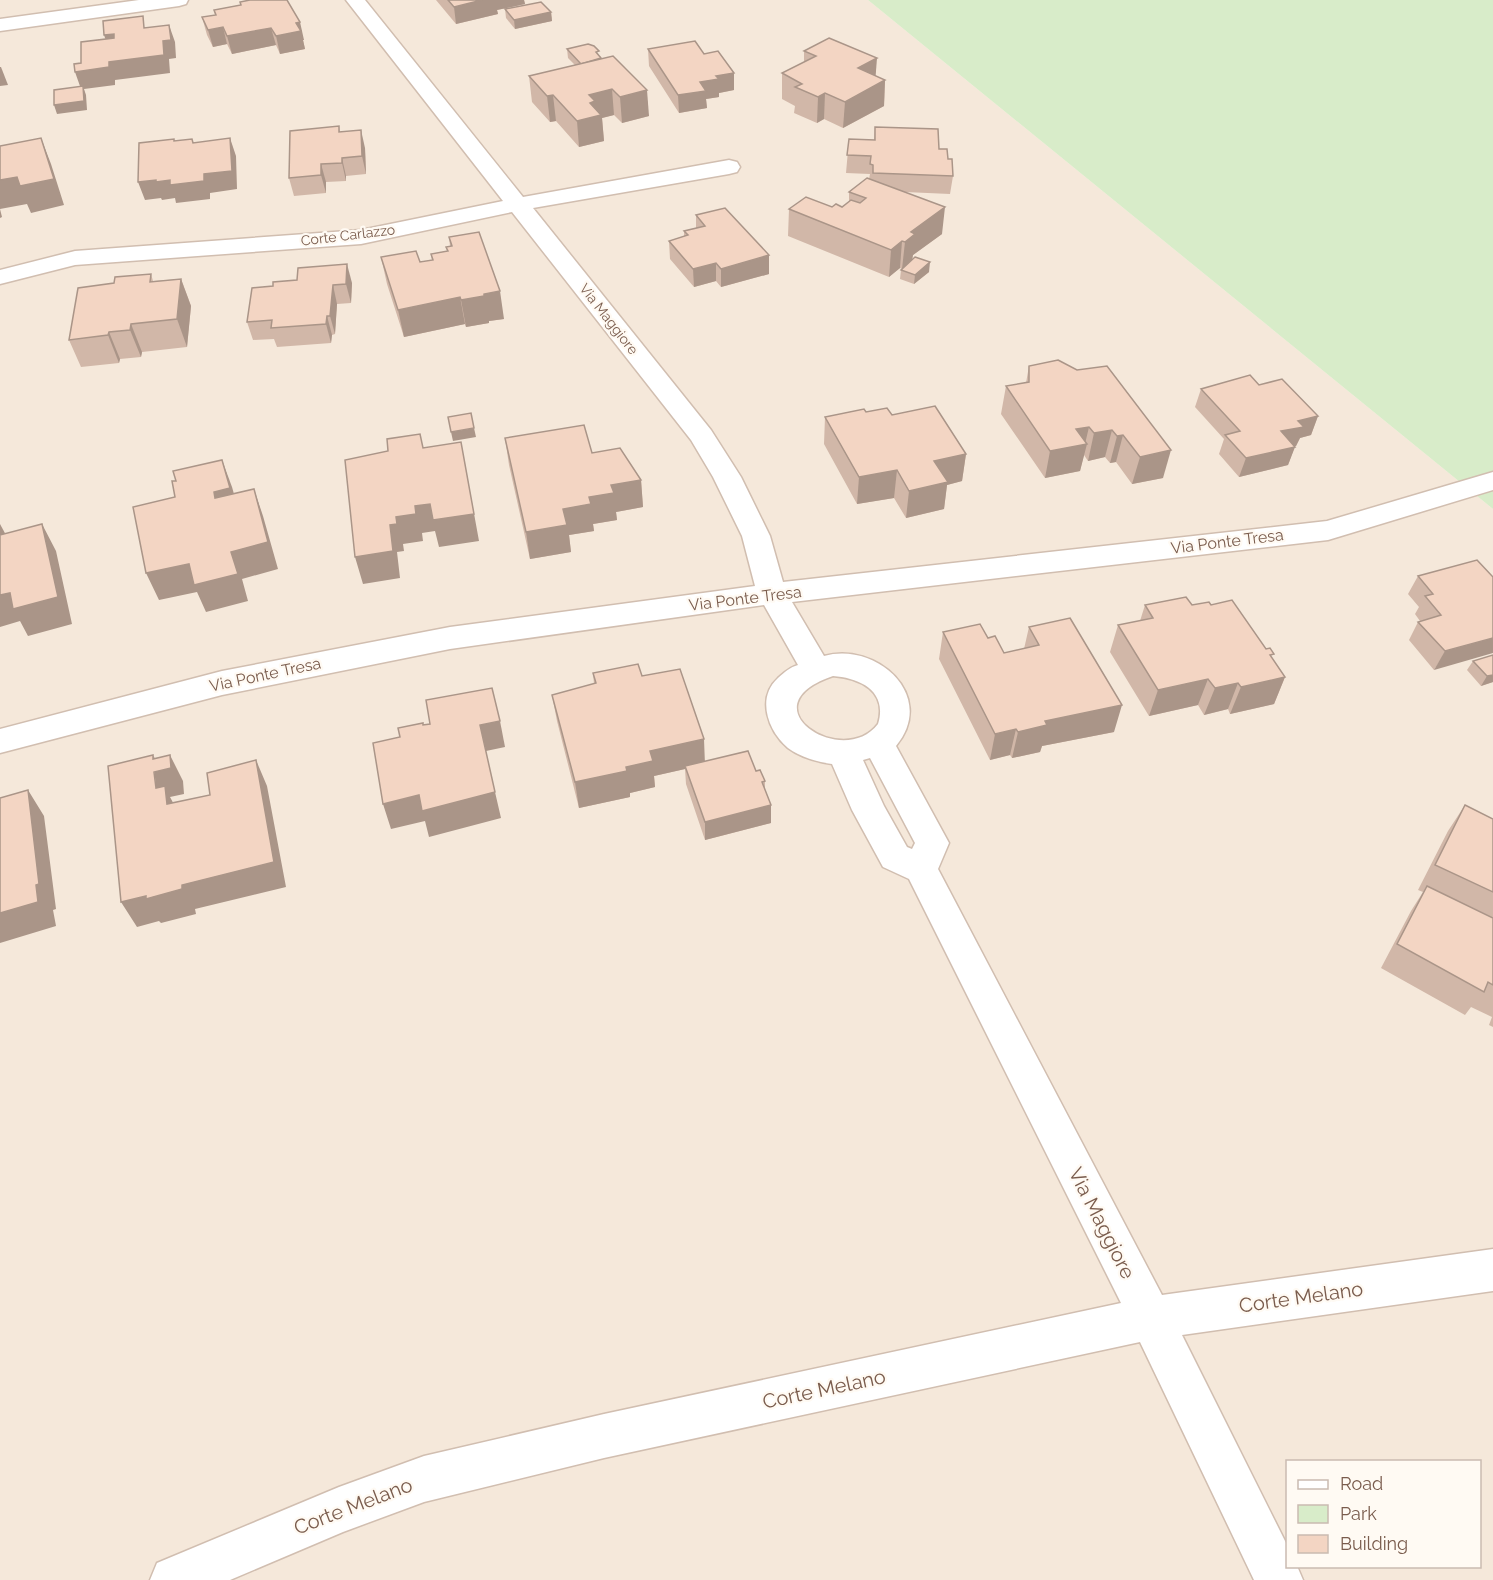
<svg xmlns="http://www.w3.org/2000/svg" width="1493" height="1580" font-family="Raleway,sans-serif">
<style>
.residential{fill:#f5e8da;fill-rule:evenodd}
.green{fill:#d8ecc9}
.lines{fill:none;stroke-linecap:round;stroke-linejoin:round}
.minor-casing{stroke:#d1beb0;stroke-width:3}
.minor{fill:#fff;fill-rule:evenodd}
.wall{fill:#d1b7a8}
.shaded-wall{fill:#aa9588}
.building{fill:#f3d5c3;stroke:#aa9588;stroke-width:1.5}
.labels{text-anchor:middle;stroke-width:4.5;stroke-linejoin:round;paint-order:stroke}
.far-street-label{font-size:14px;fill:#7a5c4d;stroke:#fffaf3}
.street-label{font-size:16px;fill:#7a5c4d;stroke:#fffaf3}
.near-street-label{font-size:20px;fill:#7a5c4d;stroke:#fffaf3}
</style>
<rect width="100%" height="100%" fill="#fdf6ec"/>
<path class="residential" d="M0 0H868L1493 509V1580H0ZM1288 1462H1480V1566H1288Z"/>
<path class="green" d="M868 0H1493V509Z"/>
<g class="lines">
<g class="minor-casing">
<g id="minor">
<path d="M139 0H188L186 4 179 6 0 31V19Z"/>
<path d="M346 0H365L523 197 729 160 737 162 740 167 737 172 729 174 533 208 711 430 741 477 770 536 783 582 1327 521 1493 472V490L1328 540 792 602 824 656C875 641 938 695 896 746L949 843 938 869 1162 1295 1493 1249V1291L1182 1335 1288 1547V1566H1297L1303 1580H1254L1140 1342 604 1458 424 1502 343 1532 230 1580H150L157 1563 339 1487 424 1456 604 1414 1121 1303 909 879 883 867 852 810 832 764C818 762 800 757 788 748 768 731 756 698 778 678 785 672 790 667 798 665L764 605 450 649 222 695 0 753V729L222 671 450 627 755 586 742 536 713 477 691 440 512 212 361 244 75 265 0 284V270L75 251 361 230 503 201ZM833 676C860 678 888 691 878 724 843 770 744 706 833 676ZM870 758 915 843 912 849 907 847 884 806 863 760Z"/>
</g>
</g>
<use href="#minor" class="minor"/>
</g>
<g class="wall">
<path d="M436 0H524L525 4 497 10 498 14 456 24Z"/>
<path d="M240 2 304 40H303L305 49 280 54 276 45 232 54 227 44 213 47 207 35 202 17 215 15 214 10 240 5Z"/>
<path d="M505 9 551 12 552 21 515 29 506 18Z"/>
<path d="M567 49 600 56 649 116 622 123 614 115 602 118 604 141 579 147 556 121 550 122 532 102 529 76 575 65 568 58Z"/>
<path d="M648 49 704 54 734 73V90L719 93V97L706 99 707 108 679 113 649 66Z"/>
<path d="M804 51 885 80 884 106 843 128 824 119 817 123 794 113 795 106 782 99V73L804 62Z"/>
<path d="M339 126 340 132 365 148 366 174 346 176V181L326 182V193L294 196 289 178Z"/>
<path d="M875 127 939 149 948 159 953 176 950 194 905 192 942 234 913 255 912 260 929 272 914 284 900 279 901 270 902 269 900 268 889 277 788 236 789 209 842 207 849 202V192L869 179 870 174 846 173 849 139 874 140Z"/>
<path d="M696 215 769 274 721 287 716 281 694 287 670 259 669 241 684 236V231L696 228Z"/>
<path d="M449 237 504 319 489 321V323L466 327 465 324 404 337 387 284 381 257 420 262 432 260 431 254 447 251 446 247 450 246Z"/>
<path d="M151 274 153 281 181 279 191 306 187 347 142 352 141 357 120 359 119 363 81 367 69 340 114 283Z"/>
<path d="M352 283 351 303 337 304 335 334 332 335 331 343 277 347 274 339 253 340 247 322 252 288Z"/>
<path d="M1058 360 1163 478 1132 484 1116 462 1110 463 1105 457 1088 461 1084 455 1080 471 1045 478 1001 414 1006 386 1026 383 1029 366Z"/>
<path d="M1259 385 1318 416 1311 435 1300 438 1296 446H1295L1288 465 1239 477 1219 454 1224 439 1195 407 1201 389Z"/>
<path d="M866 412 892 415 966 454 962 481 947 485 944 509 906 518 894 498 857 504 824 444 825 417Z"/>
<path d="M505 438 592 453 641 480 643 507 616 512 617 520 593 524 594 531 569 535 571 552 530 559 509 465Z"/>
<path d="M1418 576 1493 577 1434 670 1409 640 1418 622 1420 621 1415 614 1419 607 1408 594Z"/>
<path d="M1145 605H1211L1272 658 1285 677 1274 704 1230 714 1228 709 1204 715 1198 705 1149 716 1110 652 1118 625 1140 621Z"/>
<path d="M1029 627 1114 732 1042 746 1040 752 1012 758 1010 755 990 760 939 659 943 632 988 638 1004 653 1024 649Z"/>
<path d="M1473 661 1493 682 1481 686 1467 670Z"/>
<path d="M593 673 642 676 705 761 756 771 765 781V790L771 823 705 840 686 784 685 769 654 776 655 787 630 793V797L579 808 557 721 552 695 594 684Z"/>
<path d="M1465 805 1493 819V1027L1489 1025 1492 1017 1471 1007 1465 1015 1381 968 1411 911 1423 892 1418 890 1448 831Z"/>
</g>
<g class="shaded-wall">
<path d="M482 0H524L525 4 497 10 498 14 456 24 454 7Z"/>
<path d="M551 12 552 21 515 29 514 20Z"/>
<path d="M300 22 304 40H303L305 49 280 54 276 36 296 23Z"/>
<path d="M169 25 175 42 176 58 169 59 170 73 115 80V85L84 89 86 95 87 110 57 114 54 105 81 89 75 72 109 62 163 41Z"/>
<path d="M223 27 227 44 213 47 208 30Z"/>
<path d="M271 28 276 45 232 54 227 36Z"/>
<path d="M114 34 119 51 110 52 104 35Z"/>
<path d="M877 58 875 84 858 68Z"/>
<path d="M0 67H1L8 85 0 86Z"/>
<path d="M734 73V90L719 93V97L706 99 707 108 679 113 678 95 700 82 716 76Z"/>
<path d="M885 80 884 106 843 128 845 102Z"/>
<path d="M612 89 614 115 602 118 604 141 579 147 577 121 589 95Z"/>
<path d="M647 90 649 116 622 123 620 97Z"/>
<path d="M825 93 824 119 817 123 818 97Z"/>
<path d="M553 95 556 121 550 122 547 96Z"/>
<path d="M361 130 365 148 366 174 362 156Z"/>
<path d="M41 138 51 164 64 205 31 213 27 204 0 209 2 217 0 218V180Z"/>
<path d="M230 138 236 156 237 189 210 193V199L176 203 175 198 162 200 161 198 145 200 138 182 204 174Z"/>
<path d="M342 158 346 176V181L342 163Z"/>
<path d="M321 164 326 182V193L321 175Z"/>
<path d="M945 207 942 234 913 255 912 260 902 269 905 242 911 232Z"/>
<path d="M902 241 900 268 889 277 891 250Z"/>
<path d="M769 255V274L721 287V269Z"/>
<path d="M930 262 929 272 914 284 915 275Z"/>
<path d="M716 263V281L694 287 693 269Z"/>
<path d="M347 264 352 283 351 303 346 284Z"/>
<path d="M181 279 191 306 187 347 177 319Z"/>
<path d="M333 285 337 304 335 334 330 316Z"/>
<path d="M500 291 504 319 489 321V323L466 327 461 300 484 294Z"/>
<path d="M460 297 465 324 404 337 398 310Z"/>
<path d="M327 316 332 335 331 343 326 324Z"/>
<path d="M131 324 142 352 141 357 130 330Z"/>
<path d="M109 332 120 359 119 363 108 335Z"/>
<path d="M1318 416 1311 435 1300 438 1296 446 1274 450 1281 431 1298 421Z"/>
<path d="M1089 427 1085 444H1087L1080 471 1045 478 1050 451 1076 429Z"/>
<path d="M474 428 476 437 453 441 451 432Z"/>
<path d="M1112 430 1105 457 1088 461 1094 433Z"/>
<path d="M1123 435 1116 462 1110 463 1117 436Z"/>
<path d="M461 442 479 541 439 547 435 531 422 533 423 541 403 544 404 551 397 552 400 578 363 584 355 557 390 525 396 517 415 506Z"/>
<path d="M1295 447 1288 465 1239 477 1246 458Z"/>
<path d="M1171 450 1163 478 1132 484 1140 457Z"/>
<path d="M966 454 962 481 947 485 944 509 906 518 909 491 934 461Z"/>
<path d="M222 460 232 487 240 515 215 498 214 492Z"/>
<path d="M897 470 894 498 857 504 859 477Z"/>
<path d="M641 480 643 507 616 512 617 520 593 524 594 531 569 535 571 552 530 559 526 532 563 509 589 497 611 485Z"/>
<path d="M254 489 263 516 278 569 242 579 248 601 206 612 197 592 159 600 146 573 189 564 231 552Z"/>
<path d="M0 524 13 548 0 535Z"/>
<path d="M42 524 56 551 72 624 28 636 20 621 0 627V595Z"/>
<path d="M1493 638V653L1434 670 1445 651Z"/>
<path d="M1493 675V682L1481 686 1487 676Z"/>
<path d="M1285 677 1274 704 1230 714 1241 687Z"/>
<path d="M1208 679 1198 705 1149 716 1158 690Z"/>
<path d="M1238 683 1228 709 1204 715 1215 688Z"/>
<path d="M1122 705 1114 732 1042 746 1040 752 1012 758 1018 732 1045 721Z"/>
<path d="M500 721 505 747 486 751 480 725Z"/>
<path d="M1016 729 1010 755 990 760 995 734Z"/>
<path d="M704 739 705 765 685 766V769L654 776 655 787 630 793V797L579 808 575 782 626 767 650 751Z"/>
<path d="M153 755 161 770 170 755 183 781 184 794 170 797 178 812 181 830 156 788Z"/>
<path d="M256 760 267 786 286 887 195 909 196 914 161 923 159 921 137 927 121 902 182 885Z"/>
<path d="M28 790 44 816 56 909 53 910 56 926 0 943V913L36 885Z"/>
<path d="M495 792 501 818 429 837 425 821 391 829 383 804 419 795Z"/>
<path d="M771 805V823L705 840V822Z"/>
</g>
<g class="building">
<path d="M250 0H287L300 22 296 23 301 31 276 36 271 28 227 36 223 27 208 30 202 17 216 15 214 10 241 5 240 2Z"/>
<path d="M448 0H482L454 7Z"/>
<path d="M541 2 551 12 514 20 505 9Z"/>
<path d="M143 16 144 28 169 25 171 40 163 41 164 55 109 62V67L75 72 74 64 81 63V42L114 38V34L104 35 103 21Z"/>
<path d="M829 38 877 58 858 68 885 80 845 102 825 93 818 97 795 87 802 84 782 73 816 56 804 51Z"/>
<path d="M695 41 704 54 718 51 734 73 716 76 719 79 700 82 706 91 678 95 648 49Z"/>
<path d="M588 44 594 46 599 51 596 52 601 58 581 64 567 49Z"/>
<path d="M613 56 647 90 620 97 612 89 589 95 595 101 590 103 601 115 577 121 553 95 547 96 529 76Z"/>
<path d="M83 86 84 101 54 105V90Z"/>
<path d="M339 126V132L361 130 362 156 342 158V163L321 164V175L289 178 290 131Z"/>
<path d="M875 127 938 129 939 149H947L948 159H952L953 176 873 173V165L870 164 871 156 847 155 849 139 875 140Z"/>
<path d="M41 138 54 179 20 186 17 177 0 180V146Z"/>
<path d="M230 138 232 171 204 174V181L170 185V180L156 182V180L138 182 139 143 174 139V141L192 139 193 143Z"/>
<path d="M867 178 945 207 911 232 915 234 905 242 902 241 891 250 789 209 806 197 832 207 836 204 842 207 851 200 860 203 866 198 849 192Z"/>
<path d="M725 208 769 255 721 269 716 263 693 269 669 241 688 235 684 231 705 226 696 215Z"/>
<path d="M479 232 500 291 484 294V296L461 300 460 297 398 310 381 257 416 251 420 262 433 260 431 254 448 251 446 247 452 246 449 237Z"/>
<path d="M915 257 930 262 915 275 901 270Z"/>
<path d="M347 264 346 284 333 285 330 316H327L326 324 271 328 272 320 247 322 252 288 273 286V282L297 280 298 268Z"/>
<path d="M151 274 150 282 181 279 177 319 131 324 130 330 109 332 108 335 69 340 78 288 114 283 115 277Z"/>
<path d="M1058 360 1077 370 1107 366 1171 450 1140 457 1123 435 1117 436 1112 430 1094 433 1089 427 1076 429 1087 444 1050 451 1006 386 1029 382V366Z"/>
<path d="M1250 375 1259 385 1282 379 1318 416 1298 421 1304 427 1281 431 1295 447 1246 458 1225 435 1240 431 1201 389Z"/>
<path d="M935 406 966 454 934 461 948 482 909 491 897 470 859 477 825 417 864 409 866 412 887 408 892 415Z"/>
<path d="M471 413 474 428 451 432 448 417Z"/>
<path d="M584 425 592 453 620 448 641 480 611 485 614 493 589 497 591 504 563 509 567 525 526 532 505 438Z"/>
<path d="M420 434 423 448 461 442 474 514 433 520 430 504 415 506 416 514 396 517 397 524 390 525 393 551 355 557 345 460 388 451 387 439Z"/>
<path d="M222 460 230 488 214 492 215 498 254 489 268 542 231 552 238 574 194 585 189 564 146 573 133 507 175 497 172 481H176L173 471Z"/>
<path d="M42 524 58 597 13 609 10 593 0 595V532V535Z"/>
<path d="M1477 560 1493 577V638L1445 651 1418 622 1441 615 1425 596 1433 594 1418 576Z"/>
<path d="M1186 597 1192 605 1209 602 1211 605 1232 600 1266 649 1270 648 1274 654 1270 655 1285 677 1241 687 1238 683 1215 688 1208 679 1158 690 1118 625 1153 618 1145 605Z"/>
<path d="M1070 618 1122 705 1045 721 1047 725 1018 732 1016 729 995 734 943 632 980 624 988 638 995 636 1004 653 1039 645 1029 627Z"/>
<path d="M1493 655V675L1487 676 1473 661Z"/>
<path d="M638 664 642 676 680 669 704 739 650 751 653 761 626 767 627 771 575 782 552 695 596 683 593 673Z"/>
<path d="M492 688 500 721 480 725 495 792 422 811 419 795 383 804 373 743 400 737 398 728 423 723V725L430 724 426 700Z"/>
<path d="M748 751 756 771 760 770 765 781 762 782 771 805 705 822 685 766Z"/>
<path d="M153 755V759L170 755 171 768 154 772 156 788 165 786 167 804 210 795 207 773 256 760 274 862 182 885V889L146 899V896L121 902 108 766Z"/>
<path d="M28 790 39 884 36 885 38 902 0 913V798Z"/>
<path d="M1465 805 1493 819V892L1435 865Z"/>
<path d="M1427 886 1493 918V985L1488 982 1484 992 1397 944Z"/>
</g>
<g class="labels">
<g class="far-street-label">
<text transform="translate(348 235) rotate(-7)" y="5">Corte Carlazzo</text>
<text transform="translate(609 319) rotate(52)" y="5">Via Maggiore</text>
</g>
<g class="street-label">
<text transform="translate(1227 541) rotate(-7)" y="6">Via Ponte Tresa</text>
<text transform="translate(745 598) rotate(-7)" y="6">Via Ponte Tresa</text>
<text transform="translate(265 674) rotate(-12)" y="6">Via Ponte Tresa</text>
</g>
<g class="near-street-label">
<text transform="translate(1102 1223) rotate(63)" y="7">Via Maggiore</text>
<text transform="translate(1301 1297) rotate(-8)" y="7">Corte Melano</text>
<text transform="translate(824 1389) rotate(-12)" y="7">Corte Melano</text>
<text transform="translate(353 1506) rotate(-21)" y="7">Corte Melano</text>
</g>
</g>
<rect x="1286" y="1460" width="195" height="108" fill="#fffaf3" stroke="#cabbb1" stroke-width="1.5"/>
<rect x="1298" y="1480" width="30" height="9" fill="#ffffff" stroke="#cabbb1" stroke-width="1.5"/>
<text x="1340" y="1490" font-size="18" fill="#7a5c4d">Road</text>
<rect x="1298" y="1505" width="30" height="18" fill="#d8ecc9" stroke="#cabbb1" stroke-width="1.5"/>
<text x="1340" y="1520" font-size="18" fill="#7a5c4d">Park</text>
<rect x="1298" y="1535" width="30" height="18" fill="#f3d5c3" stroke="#cabbb1" stroke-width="1.5"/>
<text x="1340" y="1550" font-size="18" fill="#7a5c4d">Building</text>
</svg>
